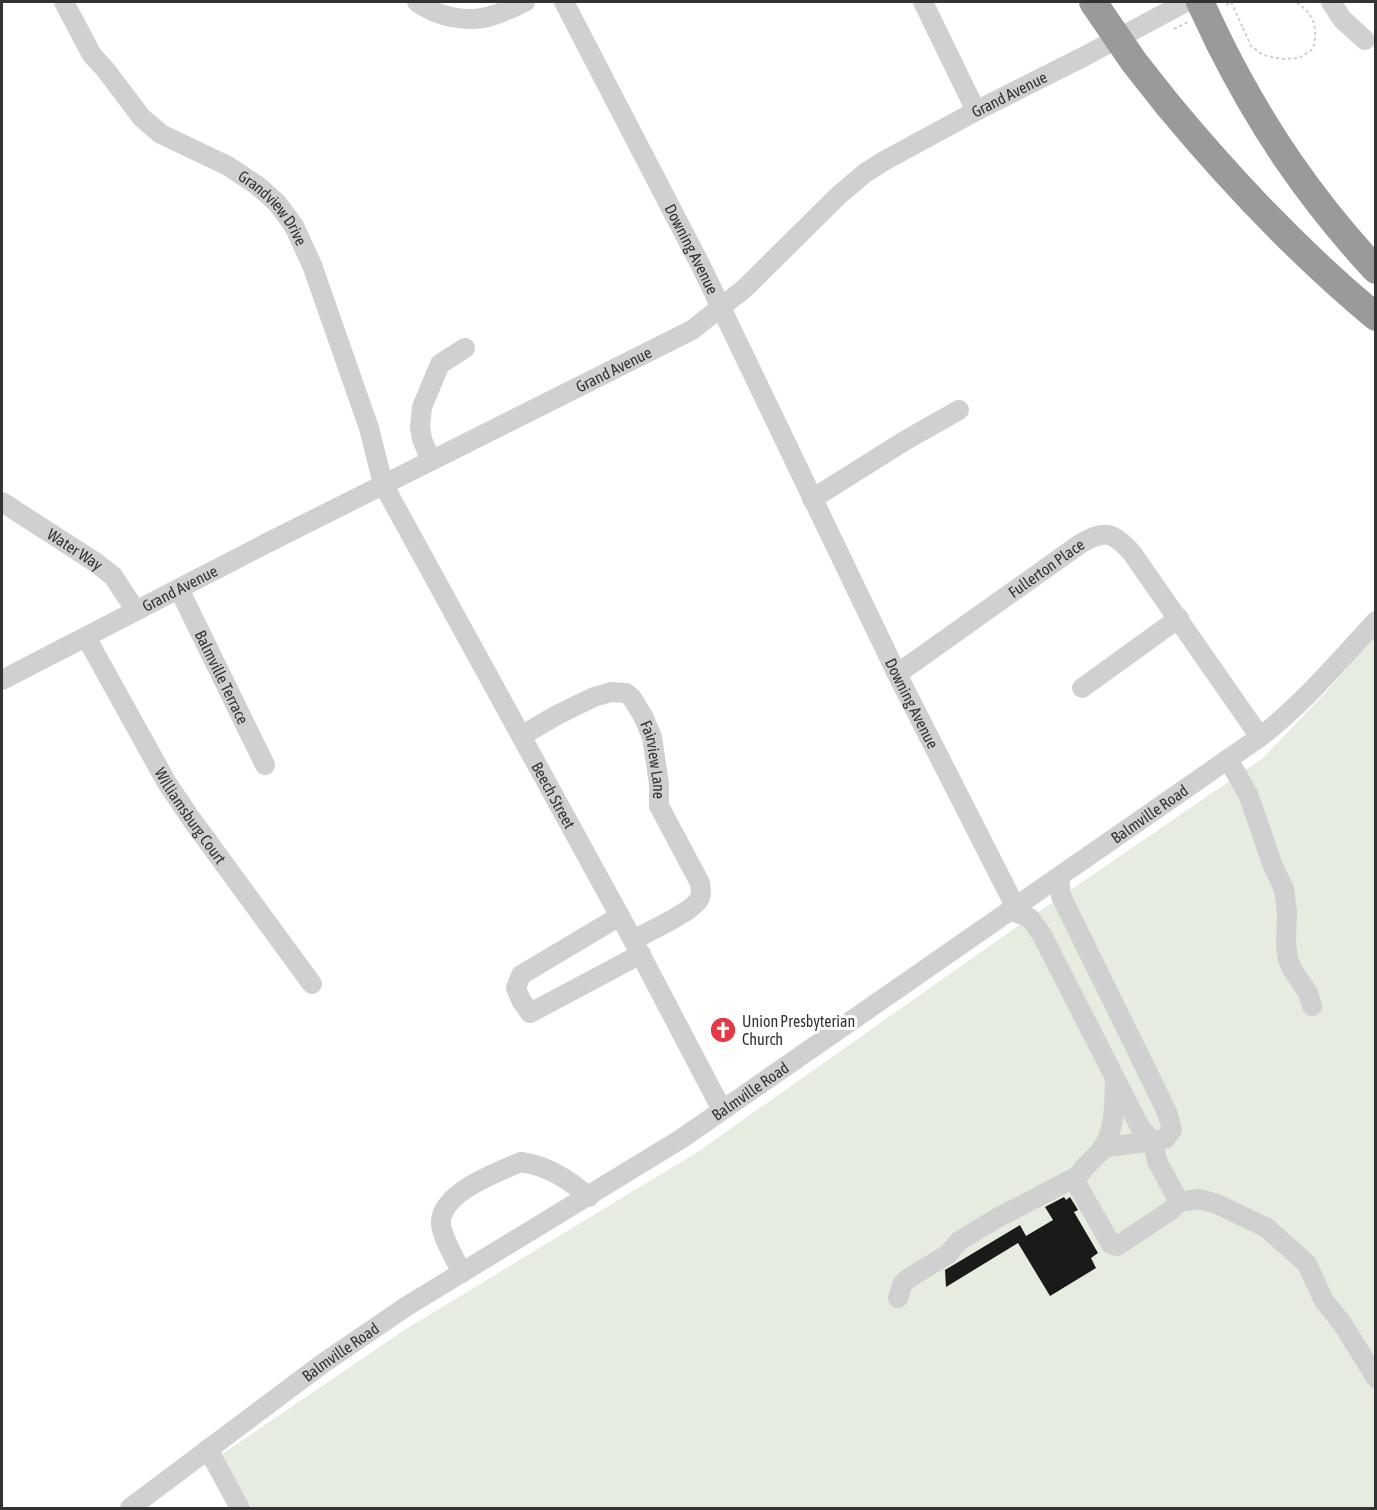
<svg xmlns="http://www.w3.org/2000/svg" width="1377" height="1510" font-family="'Asap Condensed',sans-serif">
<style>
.green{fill:#e6ecdf}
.building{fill:#1a1a1a}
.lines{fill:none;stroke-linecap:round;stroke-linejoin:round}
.path{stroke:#cdcdcd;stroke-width:2;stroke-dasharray:3 3;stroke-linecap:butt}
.minor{stroke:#d0d0d0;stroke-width:20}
.highway{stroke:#9a9a9a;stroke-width:28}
.path-bridge{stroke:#cdcdcd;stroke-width:2;stroke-dasharray:3 3;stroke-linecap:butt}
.highway-bridge{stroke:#9a9a9a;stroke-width:28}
.labels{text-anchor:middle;stroke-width:6;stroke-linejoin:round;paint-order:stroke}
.street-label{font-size:16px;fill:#333;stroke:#fff}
.poi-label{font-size:16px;fill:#333;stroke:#fff;text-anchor:start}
</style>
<rect width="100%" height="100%" fill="#fff"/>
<path class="green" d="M1375 636V1508H252L222 1454 406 1329 696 1153 1005 935 1263 758 1327 691Z"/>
<path class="building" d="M1064 1197 1066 1200 1070 1197 1078 1210 1074 1212 1098 1253 1091 1258 1096 1268 1050 1296 1018 1243 946 1287 945 1270 1020 1225 1026 1236 1053 1220 1045 1207Z"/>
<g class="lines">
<g class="path">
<path d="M1226 5 1233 2"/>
<path d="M1243 28 1251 46 1263 55 1283 59 1299 58 1313 49C1318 27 1315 15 1296 2"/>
<path d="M1174 29 1188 22"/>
</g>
<g class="minor">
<path id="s1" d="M64 2 92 55 105 69 142 118 161 134 228 166 258 186 277 203 294 226 312 265 369 428 383 484 633 940 722 1110"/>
<path d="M417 2C438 17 469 24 494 15 505 12 515 6 525 2"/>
<path id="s2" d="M564 2 702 268 897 674 1016 908"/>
<path d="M923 2 976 111"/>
<path d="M1331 2 1342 19 1365 40"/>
<path d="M431 461 422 439 420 427 422 407 440 364 465 348"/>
<path d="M812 499 906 440 959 410"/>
<path id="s3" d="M2 502 95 562 113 576 136 611"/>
<path id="s4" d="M179 589 265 765"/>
<path id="s5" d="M86 637 167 783 192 820 312 984"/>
<path id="s6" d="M897 674 1080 544C1105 529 1113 532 1132 553L1260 737"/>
<path id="s7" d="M2 680 265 544 692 330 744 289 838 196 865 173 884 161 976 111 1085 56 1186 2"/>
<path d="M1082 688 1179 618"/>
<path id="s8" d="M521 736 557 715 594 697 611 692 626 693 632 698 643 716 652 737 659 784V806L700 883C701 890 702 895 698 901 688 914 649 931 633 940"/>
<path d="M1228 759 1248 794 1273 866 1284 889 1287 911 1286 943 1288 959 1292 969 1308 993 1312 1006"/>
<path d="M1012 911 1030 918 1042 935 1141 1129 1153 1141 1165 1139 1172 1130 1167 1112 1061 896 1059 878"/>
<path d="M620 916 521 975 516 988 521 1000 530 1013 641 954"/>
<path d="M1102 1148 1153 1141 1157 1161 1179 1202 1170 1211 1117 1246 1111 1244 1076 1183C1081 1167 1088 1165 1099 1153 1116 1133 1114 1104 1115 1079"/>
<path d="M1179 1202 1199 1199 1217 1204 1267 1228 1307 1264 1324 1301 1342 1323 1376 1378"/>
<path d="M462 1273C456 1260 440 1235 441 1221 443 1192 497 1172 521 1162 548 1166 568 1179 589 1197"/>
<path d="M898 1298 902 1285 906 1280 948 1254 959 1241 999 1217 1078 1176"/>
<path d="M208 1449 240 1508"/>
<path id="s9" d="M130 1508 322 1364 407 1306 681 1139 1260 737C1303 704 1338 662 1376 621"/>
</g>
<g class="highway">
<path d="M1219 42C1262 128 1310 199 1376 270"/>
<path d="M1168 105C1231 181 1299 253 1376 317"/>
</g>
<path class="path-bridge" d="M1231 2 1243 28"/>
<g class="highway-bridge">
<path d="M1093 2 1134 62 1168 105"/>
<path d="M1200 2 1219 42"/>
</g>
</g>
<defs>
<g id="church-disc" transform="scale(1.35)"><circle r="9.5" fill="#e63946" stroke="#fff"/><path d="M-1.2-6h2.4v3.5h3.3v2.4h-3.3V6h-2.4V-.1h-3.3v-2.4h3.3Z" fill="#fff"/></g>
</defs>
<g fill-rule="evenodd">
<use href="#church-disc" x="723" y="1030"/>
</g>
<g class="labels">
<g class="street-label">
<text dy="6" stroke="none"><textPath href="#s7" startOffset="1172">Grand Avenue</textPath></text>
<text dy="6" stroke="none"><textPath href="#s1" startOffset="302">Grandview Drive</textPath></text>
<text dy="6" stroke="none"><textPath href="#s2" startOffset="278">Downing Avenue</textPath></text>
<text dy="6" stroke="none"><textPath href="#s7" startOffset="686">Grand Avenue</textPath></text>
<text dy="6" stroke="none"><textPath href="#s3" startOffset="87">Water Way</textPath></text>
<text dy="6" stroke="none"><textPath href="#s6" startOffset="183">Fullerton Place</textPath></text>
<text dy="6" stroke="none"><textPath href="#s7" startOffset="200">Grand Avenue</textPath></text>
<text dy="6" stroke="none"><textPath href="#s4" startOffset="98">Balmville Terrace</textPath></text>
<text dy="6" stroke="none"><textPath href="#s2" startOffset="783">Downing Avenue</textPath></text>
<text dy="6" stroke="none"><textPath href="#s8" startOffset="190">Fairview Lane</textPath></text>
<text dy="6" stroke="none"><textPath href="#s1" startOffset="958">Beech Street</textPath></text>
<text dy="6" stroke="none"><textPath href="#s9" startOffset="1234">Balmville Road</textPath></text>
<text dy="6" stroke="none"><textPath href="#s5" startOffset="207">Williamsburg Court</textPath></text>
<text dy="6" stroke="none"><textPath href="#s9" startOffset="748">Balmville Road</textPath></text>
<text dy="6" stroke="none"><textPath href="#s9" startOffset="262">Balmville Road</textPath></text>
</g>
<g class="poi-label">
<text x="742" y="1027">Union Presbyterian<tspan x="742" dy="18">Church</tspan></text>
</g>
</g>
<rect width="1377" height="1510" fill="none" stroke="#333333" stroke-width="6"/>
</svg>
